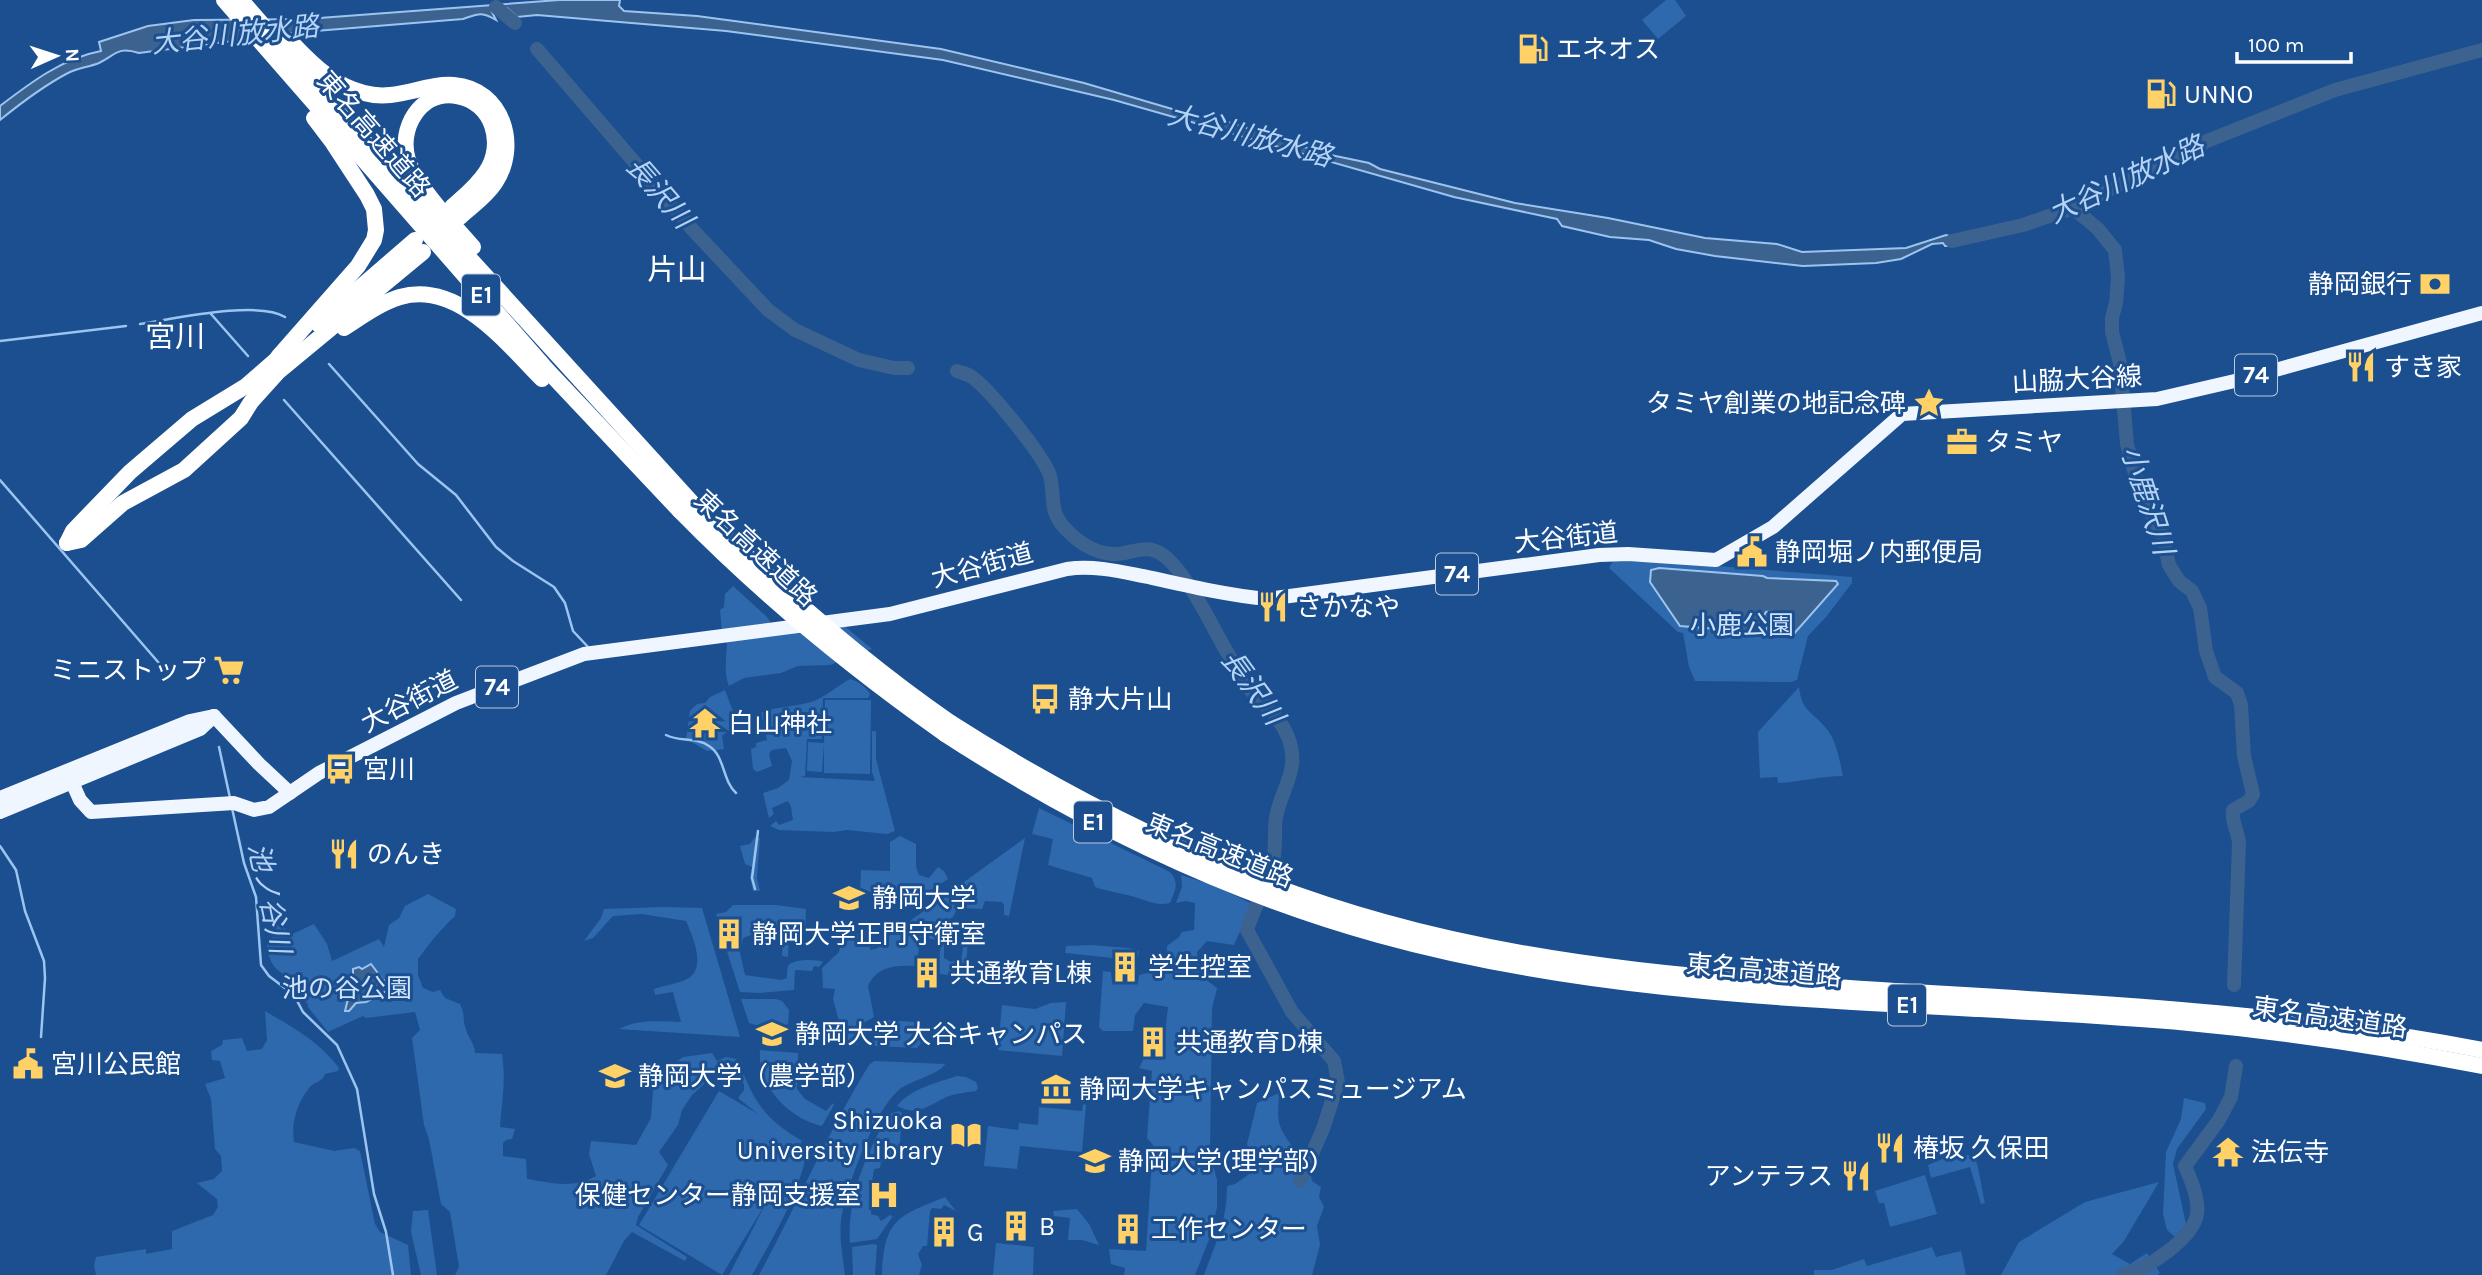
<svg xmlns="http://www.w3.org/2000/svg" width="2482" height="1275" font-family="Karla,'Noto Sans JP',sans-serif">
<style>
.green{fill:#2e69ad}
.water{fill:#3c6290;stroke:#9cc4f0;stroke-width:2}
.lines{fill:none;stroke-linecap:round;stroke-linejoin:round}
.stream{stroke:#9cc4f0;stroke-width:2.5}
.river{stroke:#3c6290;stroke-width:14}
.primary{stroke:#f0f6ff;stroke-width:14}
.highway{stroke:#fff;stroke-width:16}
.highway-bridge{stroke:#fff;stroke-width:16}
.labels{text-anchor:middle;stroke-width:6;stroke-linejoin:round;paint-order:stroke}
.shield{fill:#1b4f8f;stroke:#bbcadd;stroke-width:2}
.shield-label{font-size:24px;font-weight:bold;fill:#fff}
.poi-label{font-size:26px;fill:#fff;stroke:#1b4f8f;text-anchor:start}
.street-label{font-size:26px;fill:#fff;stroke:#1b4f8f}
.park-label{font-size:26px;fill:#cfe3fa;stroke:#1b4f8f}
.water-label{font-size:28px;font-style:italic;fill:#b5d3f5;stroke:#1b4f8f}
.quarter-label{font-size:30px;fill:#fff;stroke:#1b4f8f}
</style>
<rect width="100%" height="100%" fill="#1b4f8f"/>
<g class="green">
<path d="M1666 0H1675L1686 16 1658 39 1642 20Z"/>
<path d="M1613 561 1682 563 1852 577V583L1826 617 1808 636 1797 680 1791 682 1695 681 1689 667 1683 633 1678 632 1609 568Z"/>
<path d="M733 586 766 616 770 621V627L722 633 720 610 724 607 725 594Z"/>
<path d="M842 624 872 649 830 665 798 666 781 673 744 678 729 686C723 672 727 655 727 639Z"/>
<path d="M850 679C858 681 866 687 870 694L868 698H823L822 739H807L805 776 800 777 875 781 872 772V731H876V759L895 831 887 834 847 830 834 832 779 830 770 826 776 821 779 825 793 820 791 807 788 801 772 808 774 814 769 818 763 793 778 788 789 780 792 761 786 748 772 750 769 754 772 766 757 772 753 769 751 749 756 747V743L767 740 761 713C776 706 795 707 811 702 824 698 837 686 850 679Z"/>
<path d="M1799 687C1802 712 1812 711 1826 728 1836 739 1840 762 1843 776 1821 776 1800 782 1778 783L1777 777 1760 778 1758 732Z"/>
<path d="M725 690 741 733C734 730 727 730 722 736L724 749 707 751 686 739 690 711 697 704 705 703 710 697Z"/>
<path d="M825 700H871L870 774 824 773V743L822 772 807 771 808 742 824 743Z"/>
<path d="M1039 808 1170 872C1180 883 1175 891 1170 903 1155 906 1149 901 1135 897 1122 893 1109 892 1095 887L1092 878 1048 865 1053 839 1032 834Z"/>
<path d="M900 836 916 844V867L919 875 929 878 938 867 944 871 948 879 925 894 914 897 860 892 861 870 890 871V842Z"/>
<path d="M755 837 760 838 757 878 760 891H753L750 877 752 867 745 864 740 846 750 844Z"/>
<path d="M1025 838 1009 916 1004 915V905L1002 902 985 901 982 909 958 908 953 917 938 926 937 940 921 937 916 966C896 965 877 966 868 986L874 1017 865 1022 855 1034 858 1045 845 1044 833 999 835 989 823 988 822 968 839 952 842 938 861 933 871 950 878 948 885 939Z"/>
<path d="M1181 875 1216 886 1252 904 1234 945 1207 941 1197 952 1200 975 1217 988 1212 1009 1210 1154 1217 1180V1208L1210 1237 1195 1275H1124L1125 1268 1111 1264 1109 1249 1146 1251 1153 1145 1147 1138 1152 1071 1139 1068 1144 1058 1162 1060 1168 1007 1144 1003 1135 1015 1133 1031H1103L1099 1027 1103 971 1111 972 1112 982H1138L1139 975 1160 970 1167 955V946L1179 937 1182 932 1194 930 1195 903 1186 901 1176 903 1182 887Z"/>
<path d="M428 894 456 909 455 916C440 930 430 943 418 959V975L423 988 433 992 440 990 445 998 460 1004C466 1017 462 1017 465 1026 467 1037 474 1041 475 1053L502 1054C506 1081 502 1100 500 1127L515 1129 512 1139 506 1140 503 1143V1156L526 1159 527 1179C553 1183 572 1189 596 1176L589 1154 591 1141 636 1145 651 1118 653 1089 669 1067 683 1057 712 1053 717 1061 726 1057 736 1059 742 1072 734 1062 726 1060 709 1075 703 1085 692 1095 682 1110 678 1125 659 1152 668 1165 638 1217 636 1225 687 1257 685 1261 632 1232 624 1241 606 1275H455L459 1267 450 1212 441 1204 429 1139 424 1125 412 1038 420 1030 415 1012 366 1018 363 1016 328 1032 308 1007V1004L295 992 298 987 297 980 301 977C278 979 267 962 267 942L273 936V918L280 915 288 936 314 924 327 944 332 961 379 939 384 947 389 925 399 918 405 906Z"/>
<path d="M733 905H776L806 909 805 932 789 935 788 957 782 956 783 934H753L743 938 740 953 745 975 781 980 787 978C787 977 787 967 788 966 792 959 816 959 823 962L819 967 814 966 812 971 795 970 794 990 760 993 740 992 724 942 739 936 733 926 720 930 716 914 726 912Z"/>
<path d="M664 907 702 908 740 1037 619 1029C637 1019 661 1021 681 1022L673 992 655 995 654 989C664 985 678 984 687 979 707 969 693 937 686 921L642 914 613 916 593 938 584 941 601 918 604 909Z"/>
<path d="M941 940H944V958L951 962 961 960 964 941H968L965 976 938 974Z"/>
<path d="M1091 945 1128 948 1139 951 1138 957 1114 954 1113 958 1065 953 1066 946Z"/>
<path d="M776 999 782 1001 789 1010 788 1024C777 1033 761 1026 749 1023L741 999Z"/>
<path d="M1066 1002 1062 1056 998 1050 1002 1005 1035 1009 1051 1003Z"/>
<path d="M265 1011C292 1027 320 1042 339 1068L338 1071 325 1074C322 1083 314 1081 309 1088 297 1104 291 1122 294 1142L334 1151 354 1148 360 1151 375 1224 380 1232 408 1245 411 1275H96L94 1266 96 1257 146 1249V1254L172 1249V1231L213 1215 218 1207 217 1199 197 1183 214 1179 222 1171 221 1156 215 1149 211 1099 205 1084 225 1078 220 1061 212 1060 211 1051 222 1045 223 1040 242 1038 247 1051 262 1049 267 1040Z"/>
<path d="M887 1020 914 1022 915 1030 926 1031 925 1038 917 1048 875 1046 872 1039 878 1035H886Z"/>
<path d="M760 1050 798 1053 797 1089 805 1099 826 1111 833 1103 834 1105 822 1126C789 1119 757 1086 760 1050Z"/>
<path d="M874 1061 945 1064C942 1073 910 1081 900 1089 875 1109 845 1189 841 1221 839 1238 843 1258 845 1275H759C797 1205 827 1133 869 1065Z"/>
<path d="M744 1075C758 1109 772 1123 802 1141L794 1155 800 1151 807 1152C798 1196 774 1236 752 1275H729L766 1203 722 1275 639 1225 719 1091 758 1114 738 1098 744 1090V1084L738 1078Z"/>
<path d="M957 1076 966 1077 976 1082 978 1088 976 1091C968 1092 960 1093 952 1095 932 1101 921 1119 897 1106 911 1088 937 1083 957 1076Z"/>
<path d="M1279 1093C1279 1101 1277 1113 1279 1122 1284 1144 1309 1158 1312 1181L1321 1187 1319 1197 1324 1207 1317 1226 1320 1245 1312 1275H1204C1216 1242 1227 1222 1227 1186L1235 1184 1255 1170 1247 1144 1257 1103Z"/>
<path d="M2184 1098 2205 1103 2206 1109 2177 1149 2173 1164 2186 1224 2175 1237 2167 1230 2163 1214 2166 1152 2181 1119Z"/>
<path d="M1083 1104 1086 1105 1082 1152 1020 1146 1017 1169 984 1166 988 1126 1018 1130 1019 1123 1038 1125 1039 1107 1082 1111Z"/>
<path d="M899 1111 902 1113 899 1156H888L887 1161 881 1162 880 1168 874 1169 871 1189V1214L878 1216 881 1221 890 1215 893 1216 877 1239 850 1243C847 1196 866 1154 889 1114Z"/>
<path d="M1957 1153C1961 1154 1970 1155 1974 1157 1978 1160 1983 1196 1985 1203L1981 1204 1970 1167 1931 1178 1928 1165Z"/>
<path d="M1925 1175 1937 1214 1890 1227 1884 1203H1879L1875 1191Z"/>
<path d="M2159 1182 2124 1241 2112 1254 2130 1264 2147 1253 2160 1273 2158 1275H2001L2019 1242 2085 1202Z"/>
<path d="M945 1197 956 1211 944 1205 941 1209 932 1208 930 1211 927 1246H923L918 1254 922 1265 919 1275H882C884 1219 898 1216 945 1197Z"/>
<path d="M1077 1209 1089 1224 1099 1245 1082 1240H1068L1070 1218 1054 1216 1053 1211Z"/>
<path d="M428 1210 437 1275H421L411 1232 413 1211Z"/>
<path d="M996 1243 1034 1247 1033 1275H993Z"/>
<path d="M873 1244 877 1245 875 1275H853L852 1247Z"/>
<path d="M1932 1247 1936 1257 1961 1251 1966 1275H1814V1270H1832L1864 1259 1867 1266Z"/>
</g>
<g class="water">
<path d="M559 0H620L619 6 624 11 697 16 941 49 1084 83 1206 119 1216 118 1326 154 1369 163 1380 169 1515 203 1608 218 1705 238 1777 244 1802 252 1906 248 1946 235 1960 239 1972 238 1957 245 1945 246 1943 243 1932 244 1901 259 1876 263 1803 266 1715 256 1676 249 1649 240 1610 237 1562 226 1557 219 1454 197 1114 100 943 60 726 31 537 15 517 17 507 8 492 12 496 20C481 11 478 14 463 19L303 32 139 53C117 46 116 55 99 63 89 67 78 68 68 73 43 86 21 103 0 120V106C30 83 63 58 101 51L99 42 102 41 148 26 194 20 306 19Z"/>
<path d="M1659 568 1763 576 1767 578 1836 581 1838 584 1792 636 1770 634 1771 622 1775 616 1772 611 1766 612 1763 617 1767 621V633L1680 626 1650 582 1651 570Z"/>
<path d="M371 964 383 980 389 982 391 989 366 1002 356 1003 349 1011H345L353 979V969L359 967 362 969Z"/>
</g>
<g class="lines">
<g class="stream">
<path d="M211 314 248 356"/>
<path d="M140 324C174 319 258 300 285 317"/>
<path d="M0 341 126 326"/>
<path d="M329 364 418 464 456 495 496 547 513 561 554 587 565 603 573 631 589 648"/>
<path d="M284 400 461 600"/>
<path d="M0 480 165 670"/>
<path d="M666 735C679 742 697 737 709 746 725 756 722 780 736 793"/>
<path d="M219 747 230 798"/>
<path d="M232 808 244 863 256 897 261 965 269 976 294 995 303 1012 337 1045 357 1089 374 1194 386 1232 393 1275"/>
<path d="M0 846 16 870 25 911 44 961 45 978 41 1037"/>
<path d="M755 889 752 878 758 831"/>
</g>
<g class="river">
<path d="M496 7 515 23"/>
<path d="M537 49 692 229 768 310 795 330 859 360 894 368H908"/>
<path d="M2073 208 2098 229 2115 250 2118 277 2116 303 2112 318V332L2120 363 2127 444 2139 489 2163 537 2169 565 2179 581 2192 591 2200 608 2206 651 2215 677 2237 693 2241 705 2244 756 2253 794 2249 801 2233 810C2231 821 2238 831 2239 843L2234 985"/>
<path d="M1952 241 2023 225 2073 208 2207 141 2335 90 2482 50"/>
<path d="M957 371C962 373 968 374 972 377 990 390 1044 456 1050 476 1055 495 1049 510 1063 526 1075 540 1093 553 1112 554 1130 555 1146 542 1163 555 1186 572 1210 622 1224 647 1232 660 1239 676 1249 688 1262 705 1280 716 1288 737 1301 771 1281 787 1276 818 1274 830 1276 843 1274 855 1270 880 1255 905 1247 930L1292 1012 1334 1061 1338 1082 1323 1129 1300 1181"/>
<path d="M2123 1275C2147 1269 2193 1239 2197 1214 2199 1198 2191 1180 2185 1166L2219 1120 2231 1097 2236 1066"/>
</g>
<g class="primary">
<path d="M214 716 259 764 290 793"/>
<path d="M72 782 80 800 91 812 234 803 254 810 269 807 319 773 456 703 584 654 890 614 1067 569C1095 565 1122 572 1148 577 1188 586 1227 595 1267 599L1599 555 1628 554 1716 560 1773 527 1902 414 2157 399 2239 380 2482 313"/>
<path d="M0 798 190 721 214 716"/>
<path d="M0 812 200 729 214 716"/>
</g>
<g class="highway">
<path d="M224 0 548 371 680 511"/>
<path d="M241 0 392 173 693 504"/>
<path d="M294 45C314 66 335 86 364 93 396 102 423 83 454 85 503 89 520 146 495 183 486 197 472 206 460 217"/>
<path d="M452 207C464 196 477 186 486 172 505 144 493 102 457 96 420 90 398 129 408 160 417 187 454 225 473 247"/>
<path d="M318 324 415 240"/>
<path d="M344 328C361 317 380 303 400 297 458 280 507 344 542 379"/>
<path d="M278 357 358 266 374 240 376 230 374 209 367 195 333 143 314 118"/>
<path d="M67 543 81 540 123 503 184 470 241 418 251 402 279 371 423 252"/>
<path d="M67 543 73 531 130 472 192 419 246 386 285 352"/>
<path d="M951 723C1086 809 1229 879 1384 922 1551 969 1724 980 1896 991 2092 1003 2289 1012 2482 1050"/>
<path d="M945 734C1079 821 1224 892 1379 935 1642 1008 1919 999 2189 1023 2287 1032 2385 1047 2482 1066"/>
</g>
<g class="highway-bridge">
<path d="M693 504C774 584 858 659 951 723"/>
<path d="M680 511C761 594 850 667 945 734"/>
</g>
</g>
<defs>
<g id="fuel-bare" transform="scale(2.415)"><path d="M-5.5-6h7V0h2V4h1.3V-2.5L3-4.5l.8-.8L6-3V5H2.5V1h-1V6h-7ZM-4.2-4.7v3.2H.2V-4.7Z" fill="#ffd166" stroke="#1b4f8f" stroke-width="2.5" paint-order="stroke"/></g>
<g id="bank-bare" transform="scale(2.415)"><path d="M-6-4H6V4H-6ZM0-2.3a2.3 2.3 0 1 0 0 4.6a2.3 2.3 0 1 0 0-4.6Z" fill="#ffd166" stroke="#1b4f8f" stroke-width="2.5" paint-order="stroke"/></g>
<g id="restaurant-bare" transform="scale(2.415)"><path d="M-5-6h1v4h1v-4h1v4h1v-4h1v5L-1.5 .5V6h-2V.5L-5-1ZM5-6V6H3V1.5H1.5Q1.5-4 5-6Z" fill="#ffd166" stroke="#1b4f8f" stroke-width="2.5" paint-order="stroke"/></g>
<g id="sight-bare" transform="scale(2.415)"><path d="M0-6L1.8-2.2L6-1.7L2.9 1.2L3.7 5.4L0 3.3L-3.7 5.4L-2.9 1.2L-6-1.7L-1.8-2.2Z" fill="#ffd166" stroke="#1b4f8f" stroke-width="2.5" paint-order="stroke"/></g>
<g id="office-bare" transform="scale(2.415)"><path d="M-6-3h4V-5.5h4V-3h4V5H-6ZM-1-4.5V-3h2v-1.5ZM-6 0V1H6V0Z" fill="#ffd166" stroke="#1b4f8f" stroke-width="2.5" paint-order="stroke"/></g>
<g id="civic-bare" transform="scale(2.415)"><path d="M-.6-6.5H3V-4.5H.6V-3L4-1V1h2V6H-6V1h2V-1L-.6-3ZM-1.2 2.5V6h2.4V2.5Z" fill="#ffd166" stroke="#1b4f8f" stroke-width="2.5" paint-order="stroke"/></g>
<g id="supermarket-bare" transform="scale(2.415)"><path d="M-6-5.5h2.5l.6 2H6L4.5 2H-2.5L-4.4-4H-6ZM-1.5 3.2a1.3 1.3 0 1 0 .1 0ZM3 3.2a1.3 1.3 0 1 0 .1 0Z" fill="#ffd166" stroke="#1b4f8f" stroke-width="2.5" paint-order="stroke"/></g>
<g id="bus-bare" transform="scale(2.415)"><path d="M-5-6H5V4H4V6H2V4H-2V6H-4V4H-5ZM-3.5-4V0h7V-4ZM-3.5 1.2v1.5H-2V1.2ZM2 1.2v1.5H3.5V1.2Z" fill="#ffd166" stroke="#1b4f8f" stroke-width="2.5" paint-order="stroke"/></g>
<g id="temple-bare" transform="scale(2.415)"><path d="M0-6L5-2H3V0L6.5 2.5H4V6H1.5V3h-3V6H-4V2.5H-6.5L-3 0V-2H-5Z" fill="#ffd166" stroke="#1b4f8f" stroke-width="2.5" paint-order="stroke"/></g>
<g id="university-bare" transform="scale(2.415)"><path d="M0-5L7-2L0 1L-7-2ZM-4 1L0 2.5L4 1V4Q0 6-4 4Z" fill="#ffd166" stroke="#1b4f8f" stroke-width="2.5" paint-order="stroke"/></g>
<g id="building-bare" transform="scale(2.415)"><path d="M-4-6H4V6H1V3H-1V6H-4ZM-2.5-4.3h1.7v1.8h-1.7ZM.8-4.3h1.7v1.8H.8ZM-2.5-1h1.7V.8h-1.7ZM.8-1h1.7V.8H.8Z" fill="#ffd166" stroke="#1b4f8f" stroke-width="2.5" paint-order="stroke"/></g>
<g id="museum-bare" transform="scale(2.415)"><path d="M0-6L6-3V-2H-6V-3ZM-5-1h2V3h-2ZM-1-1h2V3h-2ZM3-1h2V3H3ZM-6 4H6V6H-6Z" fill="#ffd166" stroke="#1b4f8f" stroke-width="2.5" paint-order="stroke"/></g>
<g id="library-bare" transform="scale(2.415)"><path d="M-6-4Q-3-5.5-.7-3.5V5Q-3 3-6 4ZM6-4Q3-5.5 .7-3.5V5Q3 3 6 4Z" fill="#ffd166" stroke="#1b4f8f" stroke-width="2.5" paint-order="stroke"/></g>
<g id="hospital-bare" transform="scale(2.415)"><path d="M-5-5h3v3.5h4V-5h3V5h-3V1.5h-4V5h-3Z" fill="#ffd166" stroke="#1b4f8f" stroke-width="2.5" paint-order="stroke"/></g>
</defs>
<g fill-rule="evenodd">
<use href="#fuel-bare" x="1533" y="49"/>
<use href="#fuel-bare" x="2161" y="94"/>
<use href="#bank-bare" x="2435" y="284"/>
<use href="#restaurant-bare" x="2361" y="367"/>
<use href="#sight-bare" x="1929" y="403"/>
<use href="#office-bare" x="1962" y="442"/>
<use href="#civic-bare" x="1752" y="552"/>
<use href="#restaurant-bare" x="1273" y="607"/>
<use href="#supermarket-bare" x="229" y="670"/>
<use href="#bus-bare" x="1045" y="699"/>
<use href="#temple-bare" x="705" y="723"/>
<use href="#bus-bare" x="340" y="769"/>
<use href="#restaurant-bare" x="344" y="854"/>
<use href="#university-bare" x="849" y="898"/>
<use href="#building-bare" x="729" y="934"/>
<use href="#building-bare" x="1125" y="967"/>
<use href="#building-bare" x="927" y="973"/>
<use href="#university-bare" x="772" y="1034"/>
<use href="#building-bare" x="1153" y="1042"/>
<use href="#civic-bare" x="28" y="1064"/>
<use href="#university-bare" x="615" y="1076"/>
<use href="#museum-bare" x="1056" y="1089"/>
<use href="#library-bare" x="966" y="1135"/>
<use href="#restaurant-bare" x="1890" y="1148"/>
<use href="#temple-bare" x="2228" y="1152"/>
<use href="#university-bare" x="1095" y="1161"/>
<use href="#restaurant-bare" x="1856" y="1176"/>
<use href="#hospital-bare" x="884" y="1195"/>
<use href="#building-bare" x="1016" y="1226"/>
<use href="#building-bare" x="1128" y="1229"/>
<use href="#building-bare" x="944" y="1232"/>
</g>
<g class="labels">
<g class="shield">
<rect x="462" y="274.5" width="38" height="41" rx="5"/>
<rect x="2235" y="354.5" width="42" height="41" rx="5"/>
<rect x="1436" y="553.5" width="42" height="41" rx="5"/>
<rect x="476" y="666.5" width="42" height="41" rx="5"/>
<rect x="1074" y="801.5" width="38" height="41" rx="5"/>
<rect x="1888" y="984.5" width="38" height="41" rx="5"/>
</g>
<g class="shield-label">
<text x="481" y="303">E1</text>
<text x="2256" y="383">74</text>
<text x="1457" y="582">74</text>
<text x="497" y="695">74</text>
<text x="1093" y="830">E1</text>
<text x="1907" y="1013">E1</text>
</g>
<g class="poi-label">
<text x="1556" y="58">エネオス</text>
<text x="2184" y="103">UNNO</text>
<text x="2412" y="293" text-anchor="end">静岡銀行</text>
<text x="2384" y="376">すき家</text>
<text x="1906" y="412" text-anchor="end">タミヤ創業の地記念碑</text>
<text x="1985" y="451">タミヤ</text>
<text x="1775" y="561">静岡堀ノ内郵便局</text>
<text x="1296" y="616">さかなや</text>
<text x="206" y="679" text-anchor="end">ミニストップ</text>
<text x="1068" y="708">静大片山</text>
<text x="728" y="732">白山神社</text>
<text x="363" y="778">宮川</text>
<text x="367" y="863">のんき</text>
<text x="872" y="907">静岡大学</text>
<text x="752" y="943">静岡大学正門守衛室</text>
<text x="1148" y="976">学生控室</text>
<text x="950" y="982">共通教育L棟</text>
<text x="795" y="1043">静岡大学 大谷キャンパス</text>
<text x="1176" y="1051">共通教育D棟</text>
<text x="51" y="1073">宮川公民館</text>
<text x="638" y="1085">静岡大学（農学部）</text>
<text x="1079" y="1098">静岡大学キャンパスミュージアム</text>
<text x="943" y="1129" text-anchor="end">Shizuoka<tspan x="943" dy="30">University Library</tspan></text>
<text x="1913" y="1157">椿坂 久保田</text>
<text x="2251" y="1161">法伝寺</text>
<text x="1118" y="1170">静岡大学(理学部)</text>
<text x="1833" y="1185" text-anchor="end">アンテラス</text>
<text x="861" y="1204" text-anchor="end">保健センター静岡支援室</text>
<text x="1039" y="1235">B</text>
<text x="1151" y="1238">工作センター</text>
<text x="967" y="1241">G</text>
</g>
<g class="street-label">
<text transform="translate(374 134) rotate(49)" y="9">東名高速道路</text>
<text transform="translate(2077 379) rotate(-3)" y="9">山脇大谷線</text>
<text transform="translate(1566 537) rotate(-6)" y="9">大谷街道</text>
<text transform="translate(756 548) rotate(43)" y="9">東名高速道路</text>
<text transform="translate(982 565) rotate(-15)" y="9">大谷街道</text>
<text transform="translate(409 701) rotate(-27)" y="9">大谷街道</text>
<text transform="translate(1220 850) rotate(22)" y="9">東名高速道路</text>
<text transform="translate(1764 970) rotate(5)" y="9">東名高速道路</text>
<text transform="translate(2330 1017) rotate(8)" y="9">東名高速道路</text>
</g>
<g class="park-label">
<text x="1742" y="634">小鹿公園</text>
<text x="347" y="997">池の谷公園</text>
</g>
<g class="water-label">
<text transform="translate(235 34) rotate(-6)" y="10">大谷川放水路</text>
<text transform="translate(1250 135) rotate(15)" y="10">大谷川放水路</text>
<text transform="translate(2126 179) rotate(-25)" y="10">大谷川放水路</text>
<text transform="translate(660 192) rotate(49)" y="10">長沢川</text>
<text transform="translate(2148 500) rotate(72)" y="10">小鹿沢川</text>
<text transform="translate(1253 687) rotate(54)" y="10">長沢川</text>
<text transform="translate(270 898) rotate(78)" y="10">池ノ谷川</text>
</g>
<g class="quarter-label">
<text x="677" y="280">片山</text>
<text x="175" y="347">宮川</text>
</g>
</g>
<g transform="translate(56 56) rotate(87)" stroke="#1b4f8f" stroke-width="5" paint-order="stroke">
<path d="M0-5L12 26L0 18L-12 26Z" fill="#ffffff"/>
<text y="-10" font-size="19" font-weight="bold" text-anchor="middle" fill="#ffffff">N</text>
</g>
<path d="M2237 52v10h114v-10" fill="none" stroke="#ffffff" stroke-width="3.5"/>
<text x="2248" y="52" font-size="21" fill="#ffffff" stroke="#1b4f8f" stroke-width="5" paint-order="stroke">100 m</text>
</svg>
